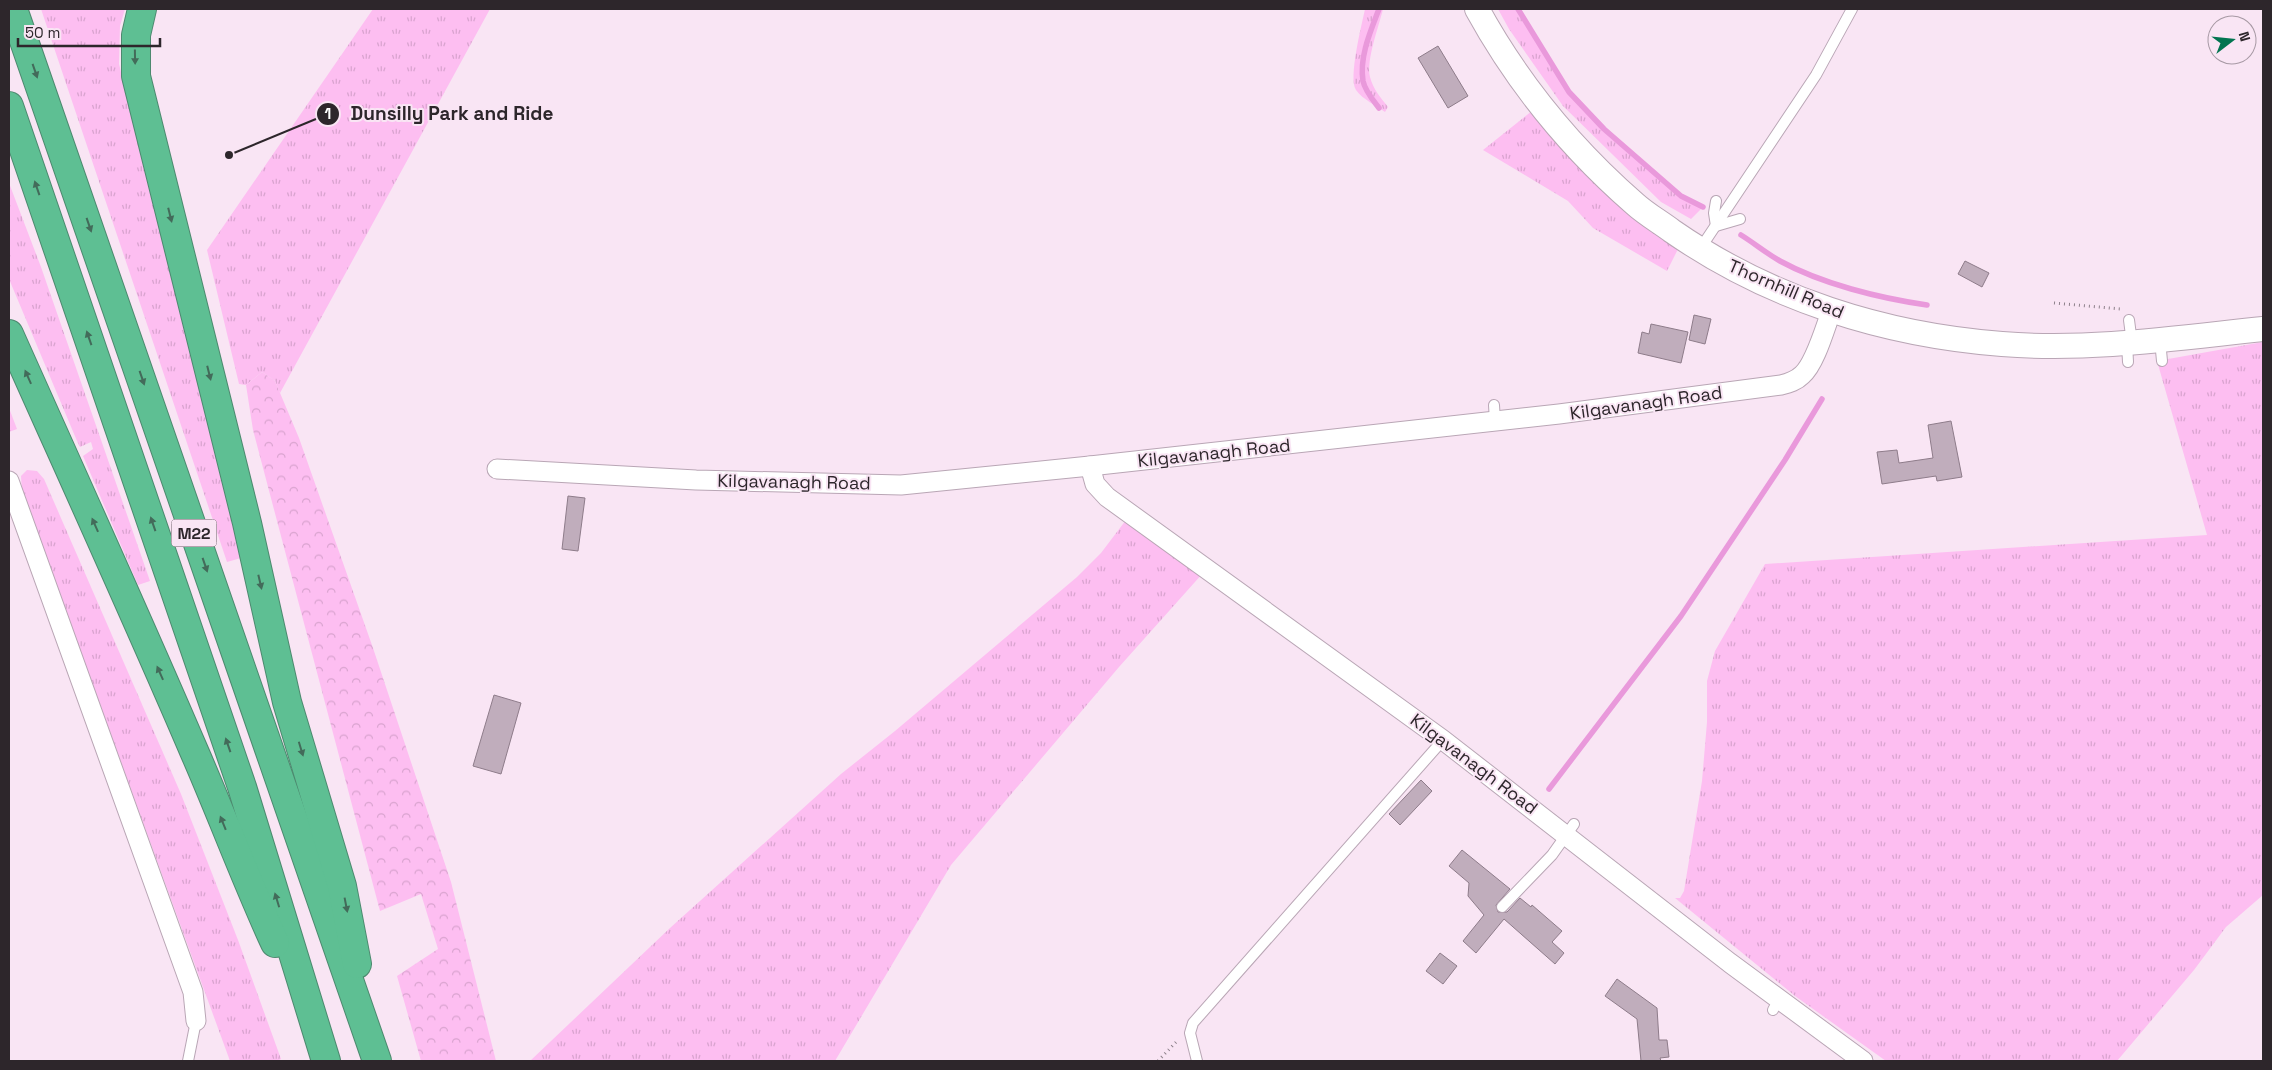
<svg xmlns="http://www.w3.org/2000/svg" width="2272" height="1070" font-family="'Space Grotesk',sans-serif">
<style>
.grass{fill:url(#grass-tufts)}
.forest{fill:url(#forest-crowns)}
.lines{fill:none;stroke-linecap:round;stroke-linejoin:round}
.stream{stroke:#e999db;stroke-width:5.5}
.building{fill:#c0adbc;stroke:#8e7c8a}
.service-casing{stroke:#b9a6b5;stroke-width:12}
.minor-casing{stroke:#b9a6b5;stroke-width:21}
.tertiary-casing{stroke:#b9a6b5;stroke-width:26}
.motorway-casing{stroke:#4d896f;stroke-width:30}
.path{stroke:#8d808a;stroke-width:3;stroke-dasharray:1 4;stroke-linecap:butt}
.service{stroke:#fff;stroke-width:10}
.minor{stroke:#fff;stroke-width:19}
.tertiary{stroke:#fff;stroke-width:24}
.motorway{stroke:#5ebf93;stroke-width:28}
.oneway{fill:#436b5a}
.labels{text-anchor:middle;stroke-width:4;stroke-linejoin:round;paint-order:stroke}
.shield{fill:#f9e5f4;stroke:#6a5f67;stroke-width:1}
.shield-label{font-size:16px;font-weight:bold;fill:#2d262b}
.street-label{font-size:18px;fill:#2d262b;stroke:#f9e5f4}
.leader{fill:none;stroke:#2d262b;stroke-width:2}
.callout-dot{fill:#2d262b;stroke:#f9e5f4;stroke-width:2}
.mark-label{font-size:15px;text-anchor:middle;font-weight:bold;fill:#fff}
.callout-label{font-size:19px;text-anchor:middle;font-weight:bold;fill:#2d262b;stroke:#f9e5f4;stroke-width:4;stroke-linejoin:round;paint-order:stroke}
</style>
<defs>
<pattern id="grass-tufts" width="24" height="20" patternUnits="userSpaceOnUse" patternTransform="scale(1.25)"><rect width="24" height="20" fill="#fdbef1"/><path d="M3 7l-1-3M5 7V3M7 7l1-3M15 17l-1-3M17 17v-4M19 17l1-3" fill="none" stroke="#d9a3cf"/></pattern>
<pattern id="forest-crowns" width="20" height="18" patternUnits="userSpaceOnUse" patternTransform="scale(1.25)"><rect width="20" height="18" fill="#fdbef1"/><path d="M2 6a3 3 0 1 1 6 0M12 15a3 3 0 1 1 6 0" fill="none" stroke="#d9a3cf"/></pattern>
</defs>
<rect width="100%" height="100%" fill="#f9e5f4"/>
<g class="grass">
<path d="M41 9H125L120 26 119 64 241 558 227 562Z"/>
<path d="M373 9H490L280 393 275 381 262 372 246 385 239 384 207 250Z"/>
<path d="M1365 9H1383C1379 26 1366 60 1370 77 1373 89 1381 98 1388 107L1385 112C1377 106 1362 99 1356 90 1348 78 1362 24 1365 9Z"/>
<path d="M1498 9H1518L1569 92 1604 130 1681 196 1703 207 1691 219 1661 202 1563 106 1509 29Z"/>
<path d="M1532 111C1571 164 1622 214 1679 247L1667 271 1593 228 1568 201 1483 150Z"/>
<path d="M9 183 41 267 150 581 138 585 83 456 93 449 91 442 80 447 77 441 9 279Z"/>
<path d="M2263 342V895L2226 927 2194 970 2117 1061H1886L1795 996 1675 898H1680L1684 891 1702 781 1707 722V681L1715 651 1765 564 2207 535 2157 361Z"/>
<path d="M9 408 17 429 9 432Z"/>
<path d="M27 470 37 471 44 479 181 794 238 940 281 1059 277 1061H230L22 491 21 476Z"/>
<path d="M1126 520 1203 573 1119 667 951 865 835 1061H530L670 928 841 774 895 731 1077 577 1101 553Z"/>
</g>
<path class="forest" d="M262 372 275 381 299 438 373 648 451 882 496 1061H421L397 976 438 949 421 894 380 911 253 430 246 385Z"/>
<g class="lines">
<g class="stream">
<path d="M1379 9C1371 30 1359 57 1363 81 1365 91 1373 100 1379 108"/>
<path d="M1518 9 1569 92 1604 129 1681 196 1703 207"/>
<path d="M1741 235C1754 243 1766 253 1780 261 1822 284 1879 298 1927 305"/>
<path d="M1549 789 1681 616 1785 460 1822 399"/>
</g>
</g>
<g class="building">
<path d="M1438 46 1468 96 1448 108 1418 58Z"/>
<path d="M1965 261 1989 273 1982 287 1958 274Z"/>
<path d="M1694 315 1711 319 1705 344 1689 340Z"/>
<path d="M1651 324 1688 332 1681 363 1638 353 1642 332 1649 334Z"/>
<path d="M1951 421 1962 477 1937 481 1936 476 1882 484 1877 452 1897 450 1899 463 1933 458 1928 425Z"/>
<path d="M568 496 585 498 578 551 562 549Z"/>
<path d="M494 695 521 703 501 774 473 766Z"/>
<path d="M1421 780 1432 791 1400 825 1389 814Z"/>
<path d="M1462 850 1510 889 1496 905 1498 912H1507L1520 898 1531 907 1532 905 1562 931 1552 942 1564 953 1555 964 1504 919 1476 953 1463 941 1484 915 1468 896 1469 883 1449 866Z"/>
<path d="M1440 953 1457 966 1443 984 1426 971Z"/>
<path d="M1617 979 1657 1008 1659 1040H1667L1669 1057 1660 1058 1661 1061H1641L1637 1019 1605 996Z"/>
</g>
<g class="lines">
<g class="service-casing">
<g id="service">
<path d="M1716 201 1714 213 1716 226 1740 219"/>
<path d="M1700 249 1816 75 1852 9"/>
<path d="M2129 320 2132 343"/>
<path d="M2160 340 2162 361"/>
<path d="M2127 343 2128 362"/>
<path d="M1494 405 1495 421"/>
<path d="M1502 907 1552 855 1574 824"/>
<path d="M1773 1010 1779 999"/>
<path d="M188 1061 196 1021"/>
<path d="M1197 1061 1190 1033 1193 1023 1443 740"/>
</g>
</g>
<g class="minor-casing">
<g id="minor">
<path d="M1090 466 1095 484 1107 497 1443 740 1730 963 1863 1061"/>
<path d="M497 469 696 480 901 485 1090 466 1559 414 1781 385C1789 383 1796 381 1802 375 1815 364 1825 328 1831 312"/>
<path d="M9 481 193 992 196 1021"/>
</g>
</g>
<g class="tertiary-casing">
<path id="tertiary" d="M1477 9C1517 82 1572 149 1635 204 1646 214 1660 222 1672 231 1770 299 1884 335 2002 344 2089 351 2177 338 2263 329"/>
</g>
<g class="motorway-casing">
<g id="motorway">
<path d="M13 9 377 1061"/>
<path d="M142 9 136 35V76L247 523 287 702 342 886 357 964"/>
<path d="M9 106 242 787 326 1061"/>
<path d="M9 334C71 473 134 611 194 751 222 815 246 880 275 943"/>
</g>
</g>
<g class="path">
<path d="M2054 303 2121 309"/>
<path d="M1158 1061 1178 1040"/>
</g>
<use href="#service" class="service"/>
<use href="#minor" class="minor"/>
<use href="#tertiary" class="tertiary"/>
<use href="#motorway" class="motorway"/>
</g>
<defs><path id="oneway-solid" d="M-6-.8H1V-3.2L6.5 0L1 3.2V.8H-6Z" transform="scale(1.25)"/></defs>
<g class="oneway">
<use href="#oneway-solid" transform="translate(135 57) rotate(89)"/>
<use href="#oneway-solid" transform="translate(35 71) rotate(71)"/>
<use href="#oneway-solid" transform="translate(37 188) rotate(-109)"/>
<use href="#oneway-solid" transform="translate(170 215) rotate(76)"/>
<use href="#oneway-solid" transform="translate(89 225) rotate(71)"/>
<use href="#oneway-solid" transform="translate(89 338) rotate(-109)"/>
<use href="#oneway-solid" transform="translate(209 373) rotate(76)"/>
<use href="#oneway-solid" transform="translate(28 377) rotate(-114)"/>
<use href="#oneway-solid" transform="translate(142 378) rotate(71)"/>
<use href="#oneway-solid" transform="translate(153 524) rotate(-109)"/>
<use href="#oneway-solid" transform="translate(95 525) rotate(-114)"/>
<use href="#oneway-solid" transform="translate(205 565) rotate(71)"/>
<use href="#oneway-solid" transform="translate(260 582) rotate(77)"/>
<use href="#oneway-solid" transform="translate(160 673) rotate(-114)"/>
<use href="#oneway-solid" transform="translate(228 745) rotate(-109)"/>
<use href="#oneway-solid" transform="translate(301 749) rotate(73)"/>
<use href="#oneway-solid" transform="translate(223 823) rotate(-112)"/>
<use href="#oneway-solid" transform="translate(277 900) rotate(-107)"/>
<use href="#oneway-solid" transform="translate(346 905) rotate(79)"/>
</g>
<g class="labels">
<rect class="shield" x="171.5" y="519.5" width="45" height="27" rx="4"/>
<g class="shield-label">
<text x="194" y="539">M22</text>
</g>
<g class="street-label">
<text transform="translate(1786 289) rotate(23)" y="6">Thornhill Road</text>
<text transform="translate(1646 403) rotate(-8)" y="6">Kilgavanagh Road</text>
<text transform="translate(1214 453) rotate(-6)" y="6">Kilgavanagh Road</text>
<text transform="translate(794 482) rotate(1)" y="6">Kilgavanagh Road</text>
<text transform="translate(1474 764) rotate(37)" y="6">Kilgavanagh Road</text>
</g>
</g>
<path class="leader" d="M229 155L328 114"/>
<g class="callout-dot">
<circle cx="229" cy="155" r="5"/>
<circle cx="328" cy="114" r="12"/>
</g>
<g class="mark-label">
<text x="328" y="119">1</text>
</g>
<g class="callout-label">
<text x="452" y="120">Dunsilly Park and Ride</text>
</g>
<rect width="2272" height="1070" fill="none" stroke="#2d262b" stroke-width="20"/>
<g transform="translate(2232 40) rotate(74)"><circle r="24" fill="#f9e5f4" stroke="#a799a4"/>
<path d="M0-4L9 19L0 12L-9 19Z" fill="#027550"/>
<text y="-8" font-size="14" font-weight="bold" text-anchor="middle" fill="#2d262b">N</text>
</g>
<path d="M18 38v8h142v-8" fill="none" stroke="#2d262b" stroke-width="2.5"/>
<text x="25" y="38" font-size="15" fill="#2d262b" stroke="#f9e5f4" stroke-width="4" paint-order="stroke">50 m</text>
</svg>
